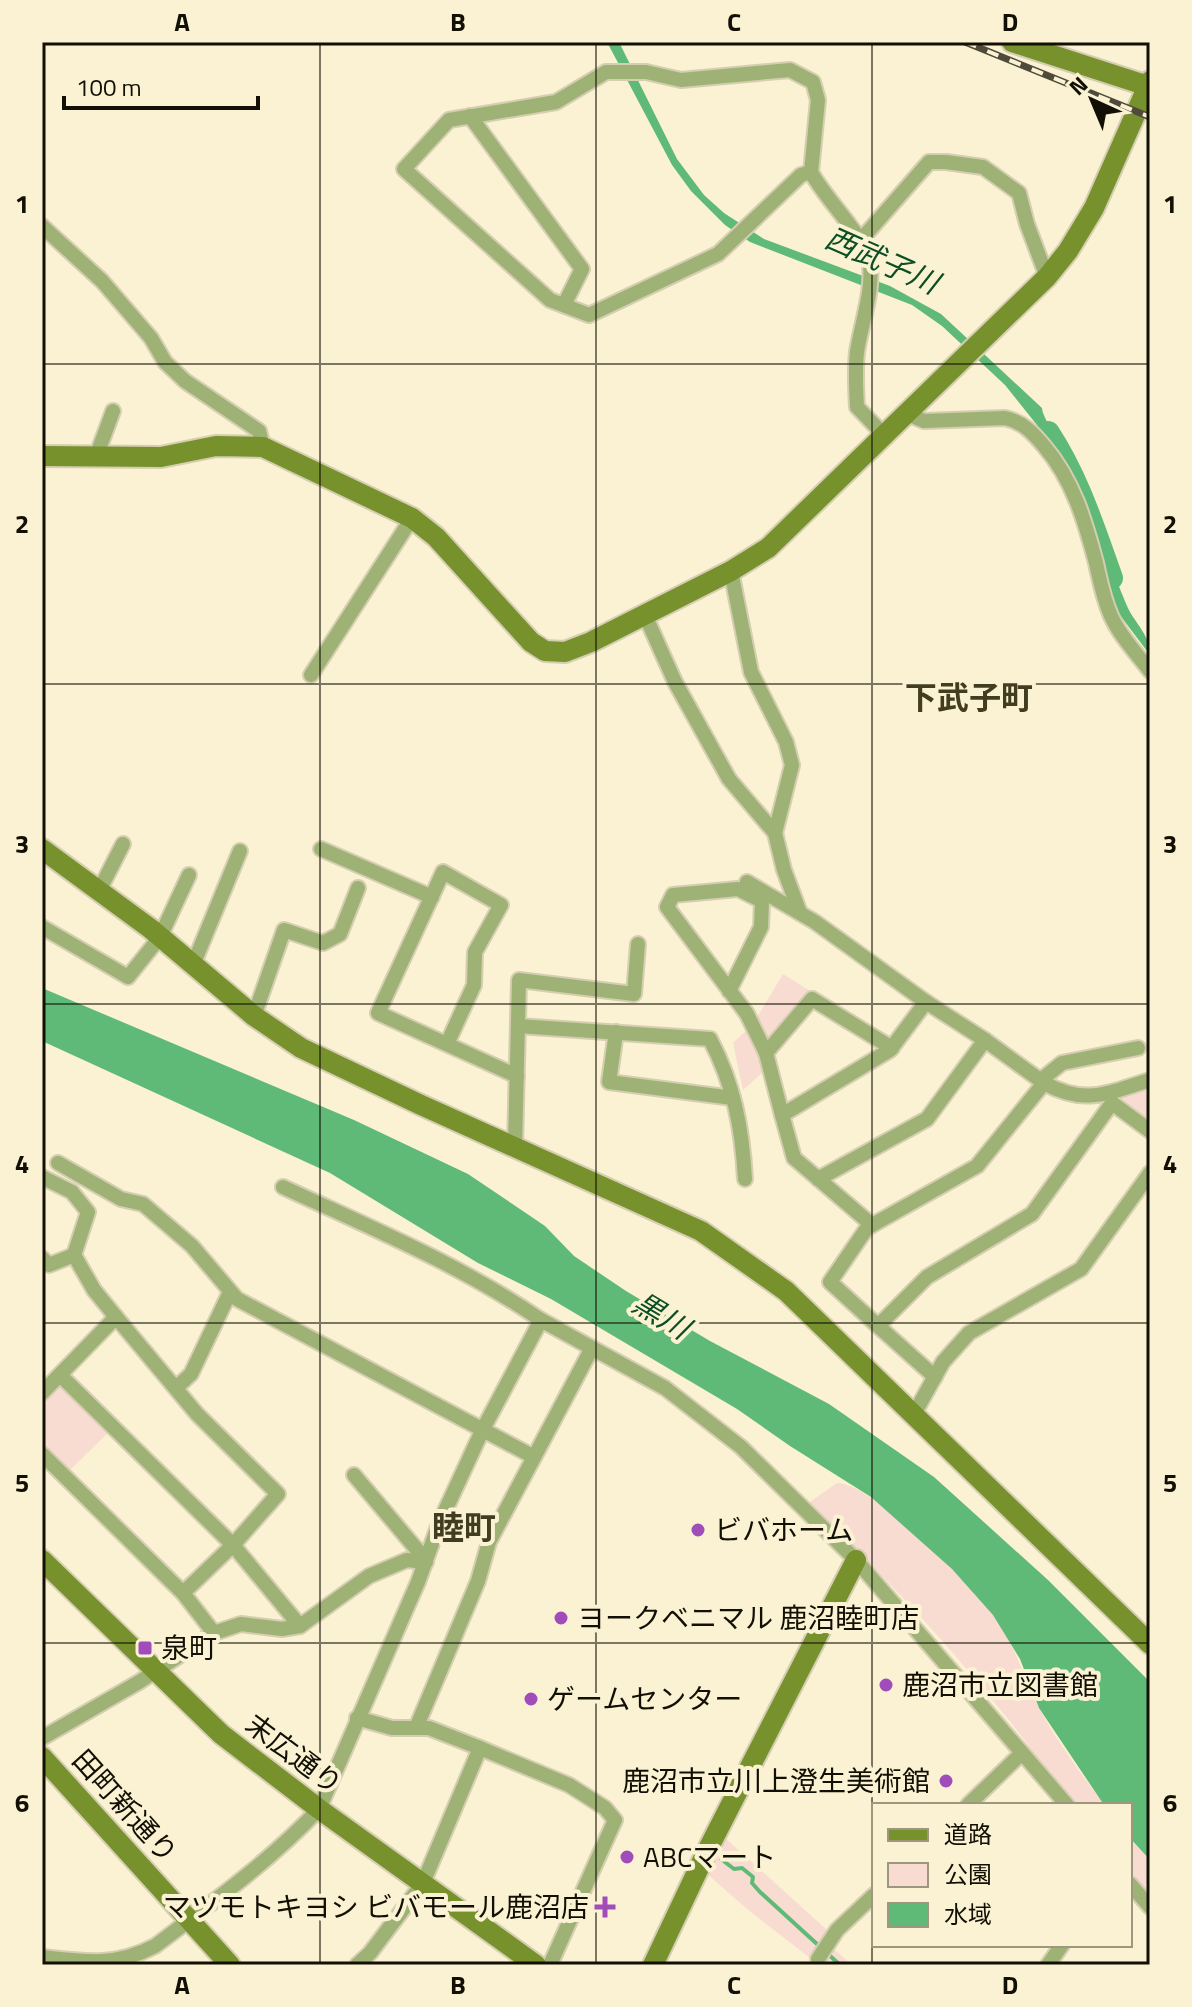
<svg xmlns="http://www.w3.org/2000/svg" width="1192" height="2007" font-family="'Titillium Web','Noto Sans JP',sans-serif">
<style>
.green{fill:#f8dcd2}
.water{fill:#60ba77}
.lines{fill:none;stroke-linecap:round;stroke-linejoin:round}
.stream{stroke:#60ba77;stroke-width:4}
.river{stroke:#60ba77;stroke-width:24}
.street-casing{stroke:#d5ceb1;stroke-width:18}
.secondary-casing{stroke:#d5ceb1;stroke-width:24}
.street{stroke:#9eb275;stroke-width:14}
.secondary{stroke:#77912d;stroke-width:20}
.rail-casing{stroke:#4f4b3b;stroke-width:7}
.rail{stroke:#faf2d2;stroke-width:4;stroke-dasharray:12;stroke-linecap:butt}
.grid{fill:none;stroke:#120f05;stroke-width:2;stroke-opacity:0.55}
.poi-dot{fill:#a04cbb;stroke:#faf2d2;stroke-width:3}
.labels{text-anchor:middle;stroke-width:8;stroke-linejoin:round;paint-order:stroke}
.poi-label{font-size:28px;fill:#120f05;stroke:#faf2d2;text-anchor:start}
.street-label{font-size:28px;fill:#120f05;stroke:#faf2d2}
.water-label{font-size:30px;font-style:italic;fill:#0c4f25;stroke:#faf2d2}
.quarter-label{font-size:32px;font-weight:bold;fill:#423c21;stroke:#faf2d2}
.neatline{fill:none;stroke:#120f05;stroke-width:3}
.grid-label{font-size:26px;text-anchor:middle;font-weight:bold;fill:#120f05}
</style>
<rect width="100%" height="100%" fill="#faf2d2"/>
<g class="green">
<path d="M783 974 810 991 778 1036 765 1037 756 1019Z"/>
<path d="M749 1028 764 1071 743 1090 733 1043Z"/>
<path d="M1150 1087V1123L1116 1096Z"/>
<path d="M56 1388H65L110 1431 69 1471 42 1445V1401Z"/>
<path d="M837 1483C873 1483 971 1585 994 1615 1015 1644 1023 1677 1039 1708 1057 1742 1082 1774 1104 1805H1072C1047 1773 1025 1739 999 1708 940 1635 876 1566 807 1504Z"/>
<path d="M724 1837 827 1930 826 1942 852 1965H819L747 1909 706 1873Z"/>
<path d="M1130 1838 1150 1860V1901L1130 1878Z"/>
</g>
<g class="water">
<path d="M607 42H619L677 159 704 195 724 213 764 239 890 286 941 314 1042 408C1042 422 1082 473 1091 493 1099 511 1102 528 1106 547 1111 567 1119 587 1127 606 1135 624 1150 634 1150 655L1119 614 1110 592 1089 507 1068 464 1005 385 942 326 912 305 750 242 725 225 691 191 672 165Z"/>
<path d="M42 988 354 1120 468 1174 545 1226 574 1256 626 1291 710 1341 829 1404 934 1477 1048 1580 1150 1682V1860L1130 1838V1805H1104L1039 1708 1020 1659 993 1615 952 1569 871 1497 790 1446 737 1409 551 1299 478 1263 330 1173 42 1041Z"/>
</g>
<g class="lines">
<path class="stream" d="M721 1859 734 1869 742 1868 753 1877 752 1883 760 1892 840 1965"/>
<path class="river" d="M1048 433C1077 477 1093 528 1111 578"/>
<g class="street-casing">
<g id="street">
<path d="M790 70 813 82 818 100 811 172 801 175 718 254 589 315 550 300 404 169 449 120 556 102 606 72H646L681 80Z"/>
<path d="M470 116 582 269 564 305"/>
<path d="M811 172C825 199 863 234 869 260 875 287 861 324 857 352 855 370 856 389 857 407L885 436"/>
<path d="M42 226 102 281 151 338 165 362 185 381 259 431 263 447"/>
<path d="M860 241 929 162H946L983 167 1019 193 1027 224 1047 277"/>
<path d="M908 414 924 421 1005 418C1023 422 1033 433 1044 446 1073 480 1085 521 1096 563 1100 581 1103 598 1111 616 1120 636 1137 654 1150 671"/>
<path d="M96 457 113 411"/>
<path d="M731 571 751 672 786 742 792 765 775 833"/>
<path d="M645 615 675 682 729 779 775 833 784 870 800 913"/>
<path d="M311 675 412 518"/>
<path d="M321 849 432 897"/>
<path d="M747 882 815 922 926 1002"/>
<path d="M99 891 123 844"/>
<path d="M42 927 128 977 160 937 189 875"/>
<path d="M193 965 240 851"/>
<path d="M729 991 761 927 762 901 738 889 673 895 667 907 747 1014 766 1053"/>
<path d="M254 1016 284 930 323 943 340 934 358 888"/>
<path d="M518 1026 710 1039C734 1085 742 1127 745 1179"/>
<path d="M616 1032 609 1082 733 1098"/>
<path d="M985 1040 1044 1083"/>
<path d="M447 1044 474 985 475 952 501 905 443 872 378 1013 517 1076"/>
<path d="M1041 1080 1062 1063 1138 1048"/>
<path d="M782 1115 766 1053 812 999 892 1048"/>
<path d="M515 1146 519 980 634 994 638 944"/>
<path d="M58 1163 121 1199 143 1204 192 1246 237 1299 534 1457"/>
<path d="M42 1177 72 1192 88 1212 74 1255 94 1290 116 1317"/>
<path d="M818 1179 927 1119 985 1040 926 1002 890 1050 782 1115 794 1158 872 1225"/>
<path d="M283 1187C371 1228 461 1265 541 1320"/>
<path d="M42 1258 49 1265 74 1255"/>
<path d="M878 1326 830 1282 867 1228 977 1166 1044 1083C1086 1106 1107 1093 1150 1080"/>
<path d="M60 1375 233 1545 300 1626"/>
<path d="M935 1377 878 1326 927 1277 1032 1214 1112 1103 1150 1131"/>
<path d="M176 1388 191 1374 230 1292"/>
<path d="M42 1393 116 1317 197 1414 278 1494 233 1545 183 1593"/>
<path d="M913 1416 943 1362 969 1333 1081 1269 1150 1173"/>
<path d="M42 1454 183 1593 214 1633"/>
<path d="M354 1475 419 1552 417 1560"/>
<path d="M357 1718 392 1728H429L480 1748 569 1785 605 1808 615 1820 550 1965"/>
<path d="M416 1728 478 1581 489 1542 592 1348"/>
<path d="M42 1738 139 1682 214 1633 241 1624 282 1629 300 1626 369 1576 407 1560 426 1562"/>
<path d="M968 1805 1022 1753"/>
<path d="M1130 1884 1150 1907"/>
<path d="M42 1957C85 1962 115 1967 155 1946 212 1903 271 1860 319 1809L418 1582 439 1524 482 1431 541 1320 665 1388 741 1447 856 1560 1067 1805"/>
<path d="M818 1959 837 1930 874 1895"/>
<path d="M357 1965 370 1953 423 1883 480 1748"/>
<path d="M1048 1965 1062 1945"/>
</g>
</g>
<g class="secondary-casing">
<g id="secondary">
<path d="M1012 42 1148 86"/>
<path d="M42 456 161 457 216 446 263 447 412 518 436 537 531 642 545 651 565 652 591 642 731 571 768 548 1047 277 1068 251 1094 208 1150 81"/>
<path d="M42 849 151 929 254 1016 301 1048 421 1105 701 1231 786 1291 1150 1644"/>
<path d="M42 1560 221 1734 319 1809 536 1965"/>
<path d="M42 1757 230 1965"/>
<path d="M653 1965 705 1855 856 1560"/>
</g>
</g>
<use href="#street" class="street"/>
<use href="#secondary" class="secondary"/>
<g class="rail-casing">
<path id="rail" d="M965 42 1150 117"/>
</g>
<use href="#rail" class="rail"/>
</g>
<path class="grid" d="M320 42V1965M596 42V1965M872 42V1965M42 364H1150M42 684H1150M42 1004H1150M42 1323H1150M42 1643H1150"/>
<g class="poi-dot">
<circle cx="698" cy="1530" r="8"/>
<circle cx="561" cy="1618" r="8"/>
<rect x="137" y="1640" width="16" height="16" rx="4"/>
<circle cx="886" cy="1685" r="8"/>
<circle cx="531" cy="1699" r="8"/>
<circle cx="946" cy="1781" r="8"/>
<circle cx="627" cy="1857" r="8"/>
<path d="M601 1895h8v8h8v8h-8v8h-8v-8h-8v-8h8z"/>
</g>
<g class="labels">
<g class="poi-label">
<text x="714" y="1540">ビバホーム</text>
<text x="577" y="1628">ヨークベニマル 鹿沼睦町店</text>
<text x="161" y="1658">泉町</text>
<text x="902" y="1695">鹿沼市立図書館</text>
<text x="547" y="1709">ゲームセンター</text>
<text x="930" y="1791" text-anchor="end">鹿沼市立川上澄生美術館</text>
<text x="643" y="1867">ABCマート</text>
<text x="589" y="1917" text-anchor="end">マツモトキヨシ ビバモール鹿沼店</text>
</g>
<g class="street-label">
<text transform="translate(294 1754) rotate(37)" y="10">末広通り</text>
<text transform="translate(125 1806) rotate(48)" y="10">田町新通り</text>
</g>
<g class="water-label">
<text transform="translate(882 261) rotate(24)" y="10">西武子川</text>
<text transform="translate(661 1316) rotate(31)" y="10">黒川</text>
</g>
<g class="quarter-label">
<text x="969" y="709">下武子町</text>
<text x="464" y="1539">睦町</text>
</g>
</g>
<rect width="1192" height="2007" fill="none" stroke="#faf2d2" stroke-width="88"/>
<rect x="872" y="1803" width="260" height="144" fill="#faf2d2" stroke="#9d9780" stroke-width="2"/>
<rect x="888" y="1829" width="40" height="12" fill="#77912d" stroke="#9d9780" stroke-width="2"/>
<text x="944" y="1843" font-size="24" fill="#120f05">道路</text>
<rect x="888" y="1863" width="40" height="24" fill="#f8dcd2" stroke="#9d9780" stroke-width="2"/>
<text x="944" y="1883" font-size="24" fill="#120f05">公園</text>
<rect x="888" y="1903" width="40" height="24" fill="#60ba77" stroke="#9d9780" stroke-width="2"/>
<text x="944" y="1923" font-size="24" fill="#120f05">水域</text>
<g transform="translate(1092 100) rotate(316)" stroke="#faf2d2" stroke-width="6" paint-order="stroke">
<path d="M0-6L14 30L0 20L-14 30Z" fill="#120f05"/>
<text y="-12" font-size="22" font-weight="bold" text-anchor="middle" fill="#120f05">N</text>
</g>
<path d="M64 96v12h194v-12" fill="none" stroke="#120f05" stroke-width="4"/>
<text x="76" y="96" font-size="24" fill="#120f05" stroke="#faf2d2" stroke-width="6" paint-order="stroke">100 m</text>
<rect x="44" y="44" width="1104" height="1919" class="neatline"/>
<g class="grid-label">
<text x="182" y="31">A</text>
<text x="458" y="31">B</text>
<text x="734" y="31">C</text>
<text x="1010" y="31">D</text>
<text x="22" y="213">1</text>
<text x="1170" y="213">1</text>
<text x="22" y="533">2</text>
<text x="1170" y="533">2</text>
<text x="22" y="853">3</text>
<text x="1170" y="853">3</text>
<text x="22" y="1173">4</text>
<text x="1170" y="1173">4</text>
<text x="22" y="1492">5</text>
<text x="1170" y="1492">5</text>
<text x="22" y="1812">6</text>
<text x="1170" y="1812">6</text>
<text x="182" y="1994">A</text>
<text x="458" y="1994">B</text>
<text x="734" y="1994">C</text>
<text x="1010" y="1994">D</text>
</g>
</svg>
